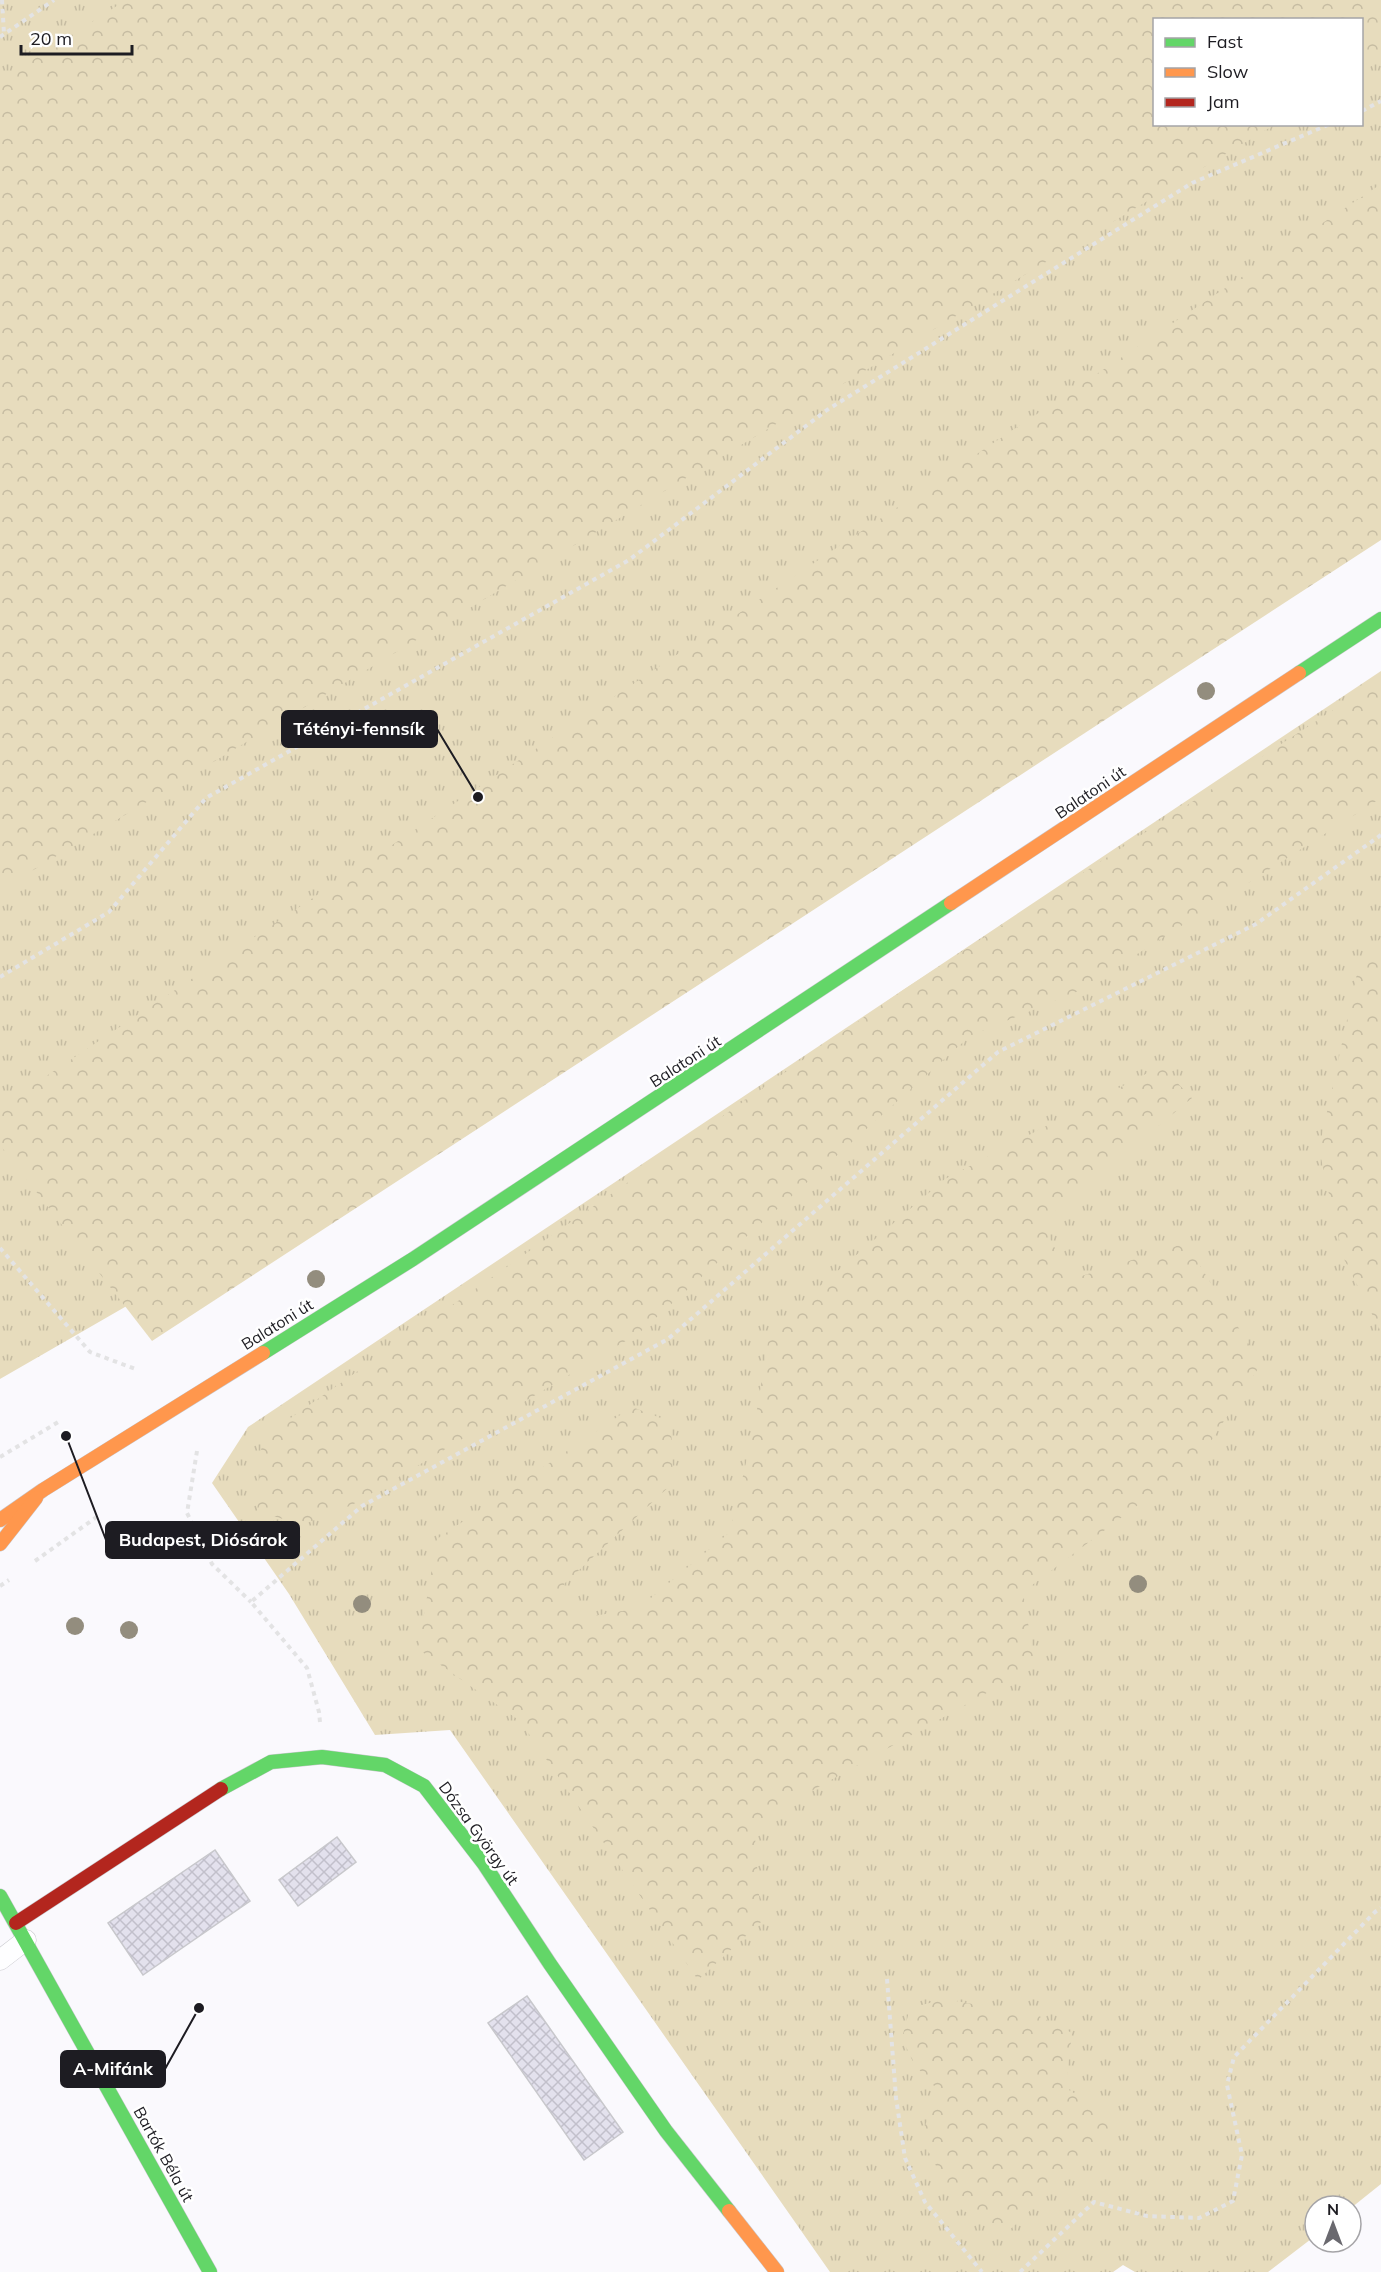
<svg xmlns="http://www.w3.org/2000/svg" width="1381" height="2272" font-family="Mulish,sans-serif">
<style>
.grass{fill:url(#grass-tufts);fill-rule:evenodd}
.forest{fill:url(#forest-crowns)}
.building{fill:url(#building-cross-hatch);stroke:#c8c8cc;stroke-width:1.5}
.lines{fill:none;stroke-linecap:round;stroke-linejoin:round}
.lane-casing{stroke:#c8c8cd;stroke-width:21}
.fast-casing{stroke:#c8c8cd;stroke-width:15}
.slow-casing{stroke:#c8c8cd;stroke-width:15}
.jam-casing{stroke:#c8c8cd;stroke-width:15}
.path{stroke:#e3e3e4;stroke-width:4;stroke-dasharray:4.5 4.5;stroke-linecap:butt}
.lane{stroke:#fefeff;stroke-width:20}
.fast{stroke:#63d668;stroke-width:14}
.slow{stroke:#ff974d;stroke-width:14}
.jam{stroke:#b3261e;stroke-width:14}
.tree{fill:#938d7e}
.labels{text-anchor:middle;stroke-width:5;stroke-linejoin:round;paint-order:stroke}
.street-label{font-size:16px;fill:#1d1c22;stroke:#fff}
.leader{fill:none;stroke:#1d1c22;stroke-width:2}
.callout-dot{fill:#1d1c22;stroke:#fff;stroke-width:2}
.callout{fill:#1d1c22;stroke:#1d1c22;stroke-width:2}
.callout-label{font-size:18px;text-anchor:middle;font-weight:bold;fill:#fff}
</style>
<defs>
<pattern id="grass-tufts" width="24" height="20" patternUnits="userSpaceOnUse" patternTransform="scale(1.5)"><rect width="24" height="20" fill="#e7dcbd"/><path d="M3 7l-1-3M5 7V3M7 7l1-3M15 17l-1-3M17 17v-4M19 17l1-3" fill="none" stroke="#c6bca2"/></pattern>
<pattern id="forest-crowns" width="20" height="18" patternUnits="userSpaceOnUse" patternTransform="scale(1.5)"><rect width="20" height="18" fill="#e7dcbd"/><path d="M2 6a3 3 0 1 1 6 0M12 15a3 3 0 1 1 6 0" fill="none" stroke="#c6bca2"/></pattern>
<pattern id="building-cross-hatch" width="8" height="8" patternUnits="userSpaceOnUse" patternTransform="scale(1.5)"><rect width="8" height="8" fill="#e3e1ed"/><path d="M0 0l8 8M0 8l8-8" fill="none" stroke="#c2c0cb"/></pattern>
</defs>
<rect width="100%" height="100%" fill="#faf9fd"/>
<g class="grass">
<path d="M0 0H1381V520L531 1073 0 1379ZM1154 20H1362V124H1154Z"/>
<path d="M1381 671V2184L1351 2208V2206H1315V2236L1268 2272H1135L1123 2265 1113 2272H830L450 1730 375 1735 289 1594 212 1483 248 1427Z"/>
</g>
<g class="forest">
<path d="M126 0H1381V60L1362 72V20H1154V124L1274 125 0 890V81Z"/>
<path d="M1381 184V540L152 1341 0 1145V1107Z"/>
<path d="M1381 679V798L1081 990 970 1036 639 1333 352 1505 302 1525 257 1511 262 1438 903 990Z"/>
<path d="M1381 938V1332L1343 1257 1319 1149 1360 960Z"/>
<path d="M1161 1066 1192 1098 1041 1223 1072 1279 1186 1243 1261 1364 1200 1458 1023 1592 1035 1666 754 1823 761 1922 698 1980 520 1721 418 1649 437 1539 632 1407 671 1422 673 1483 564 1584 577 1619 639 1608 730 1532 754 1428 770 1329 945 1179Z"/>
<path d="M945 1999 1039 2016 1072 2033 1067 2074 1069 2090 1123 2123 1003 2236 958 2207 919 2134 932 2114 935 2087 914 2064 902 2038 910 2008Z"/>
</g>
<g class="building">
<path d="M337 1837 356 1862 298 1906 279 1880Z"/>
<path d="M215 1850 250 1901 143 1975 108 1923Z"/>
<path d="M527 1996 623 2132 584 2160 488 2023Z"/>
</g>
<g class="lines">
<g class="lane-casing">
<path id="lane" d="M0 1960 26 1940"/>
</g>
<g class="fast-casing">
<g id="fast">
<path d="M1299 673 1381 619"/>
<path d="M263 1353 413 1259 951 903"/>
<path d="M221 1789 271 1762 322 1757 385 1765 424 1786 484 1864 550 1964 666 2131 729 2211"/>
<path d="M0 1896 210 2272"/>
</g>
</g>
<g class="slow-casing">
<g id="slow">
<path d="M951 903 1299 673"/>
<path d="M0 1520 43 1490 263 1353"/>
<path d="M0 1544 36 1498"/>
<path d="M729 2211 777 2272"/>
</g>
</g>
<g class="jam-casing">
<path id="jam" d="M16 1923 221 1789"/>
</g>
<g class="path">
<path d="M2 0 4 34"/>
<path d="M0 37 54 0"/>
<path d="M1362 111 1381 101"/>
<path d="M0 977 109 912 206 798 629 560 827 410 1192 183 1330 124"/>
<path d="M0 1248 90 1352 138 1370"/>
<path d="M197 1451 187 1513 212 1564 251 1602"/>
<path d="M0 1457 60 1421"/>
<path d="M35 1561 98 1516"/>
<path d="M0 1586 9 1580"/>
<path d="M320 1722 319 1712 307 1668 251 1602 362 1506 668 1339 998 1052 1256 924 1381 835"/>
<path d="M887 1979 896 2098 905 2158 925 2202 982 2272"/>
<path d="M1020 2272 1094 2202 1147 2216 1199 2218 1233 2201 1242 2155 1227 2085 1234 2057 1375 1912 1381 1908"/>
</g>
<use href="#lane" class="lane"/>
<use href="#fast" class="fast"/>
<use href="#slow" class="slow"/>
<use href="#jam" class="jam"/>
</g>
<g class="tree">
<circle cx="1206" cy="691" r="9"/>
<circle cx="316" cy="1279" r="9"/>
<circle cx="1138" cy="1584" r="9"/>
<circle cx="362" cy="1604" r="9"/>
<circle cx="75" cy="1626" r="9"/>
<circle cx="129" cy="1630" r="9"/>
</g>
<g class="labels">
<g class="street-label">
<text transform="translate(1090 792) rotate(-34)" y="6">Balatoni út</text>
<text transform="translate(685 1061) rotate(-33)" y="6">Balatoni út</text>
<text transform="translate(277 1324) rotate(-32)" y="6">Balatoni út</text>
<text transform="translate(479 1833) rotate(54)" y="6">Dózsa György út</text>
<text transform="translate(164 2154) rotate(61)" y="6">Bartók Béla út</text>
</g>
</g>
<path class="leader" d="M478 797L437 729M66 1436L106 1540M199 2008L165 2069"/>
<g class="callout-dot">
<circle cx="478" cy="797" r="6"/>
<circle cx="66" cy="1436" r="6"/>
<circle cx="199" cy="2008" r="6"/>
</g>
<g class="callout">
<rect x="282" y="711" width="155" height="36" rx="6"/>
<rect x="106" y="1522" width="193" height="36" rx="6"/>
<rect x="61" y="2051" width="104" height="36" rx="6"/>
</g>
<g class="callout-label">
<text x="359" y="735">Tétényi-fennsík</text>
<text x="203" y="1546">Budapest, Diósárok</text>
<text x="113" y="2075">A-Mifánk</text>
</g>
<rect x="1153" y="18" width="210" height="108" fill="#ffffff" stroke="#a5a4a7" stroke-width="1.5"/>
<rect x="1165" y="38" width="30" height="9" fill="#63d668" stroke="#a5a4a7" stroke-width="1.5"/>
<text x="1207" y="48" font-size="18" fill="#1d1c22">Fast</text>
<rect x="1165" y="68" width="30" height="9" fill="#ff974d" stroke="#a5a4a7" stroke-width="1.5"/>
<text x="1207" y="78" font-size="18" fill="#1d1c22">Slow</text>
<rect x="1165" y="98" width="30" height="9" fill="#b3261e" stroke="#a5a4a7" stroke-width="1.5"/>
<text x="1207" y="108" font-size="18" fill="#1d1c22">Jam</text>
<g transform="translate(1333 2224)"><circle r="28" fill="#ffffff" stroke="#a5a4a7" stroke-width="1.5"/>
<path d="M0-4.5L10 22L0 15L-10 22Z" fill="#6a696f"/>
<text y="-9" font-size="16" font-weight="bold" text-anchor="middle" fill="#1d1c22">N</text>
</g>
<path d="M21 45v9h111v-9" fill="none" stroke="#1d1c22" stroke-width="3"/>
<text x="30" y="45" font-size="18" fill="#1d1c22" stroke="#ffffff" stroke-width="4.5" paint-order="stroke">20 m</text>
</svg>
